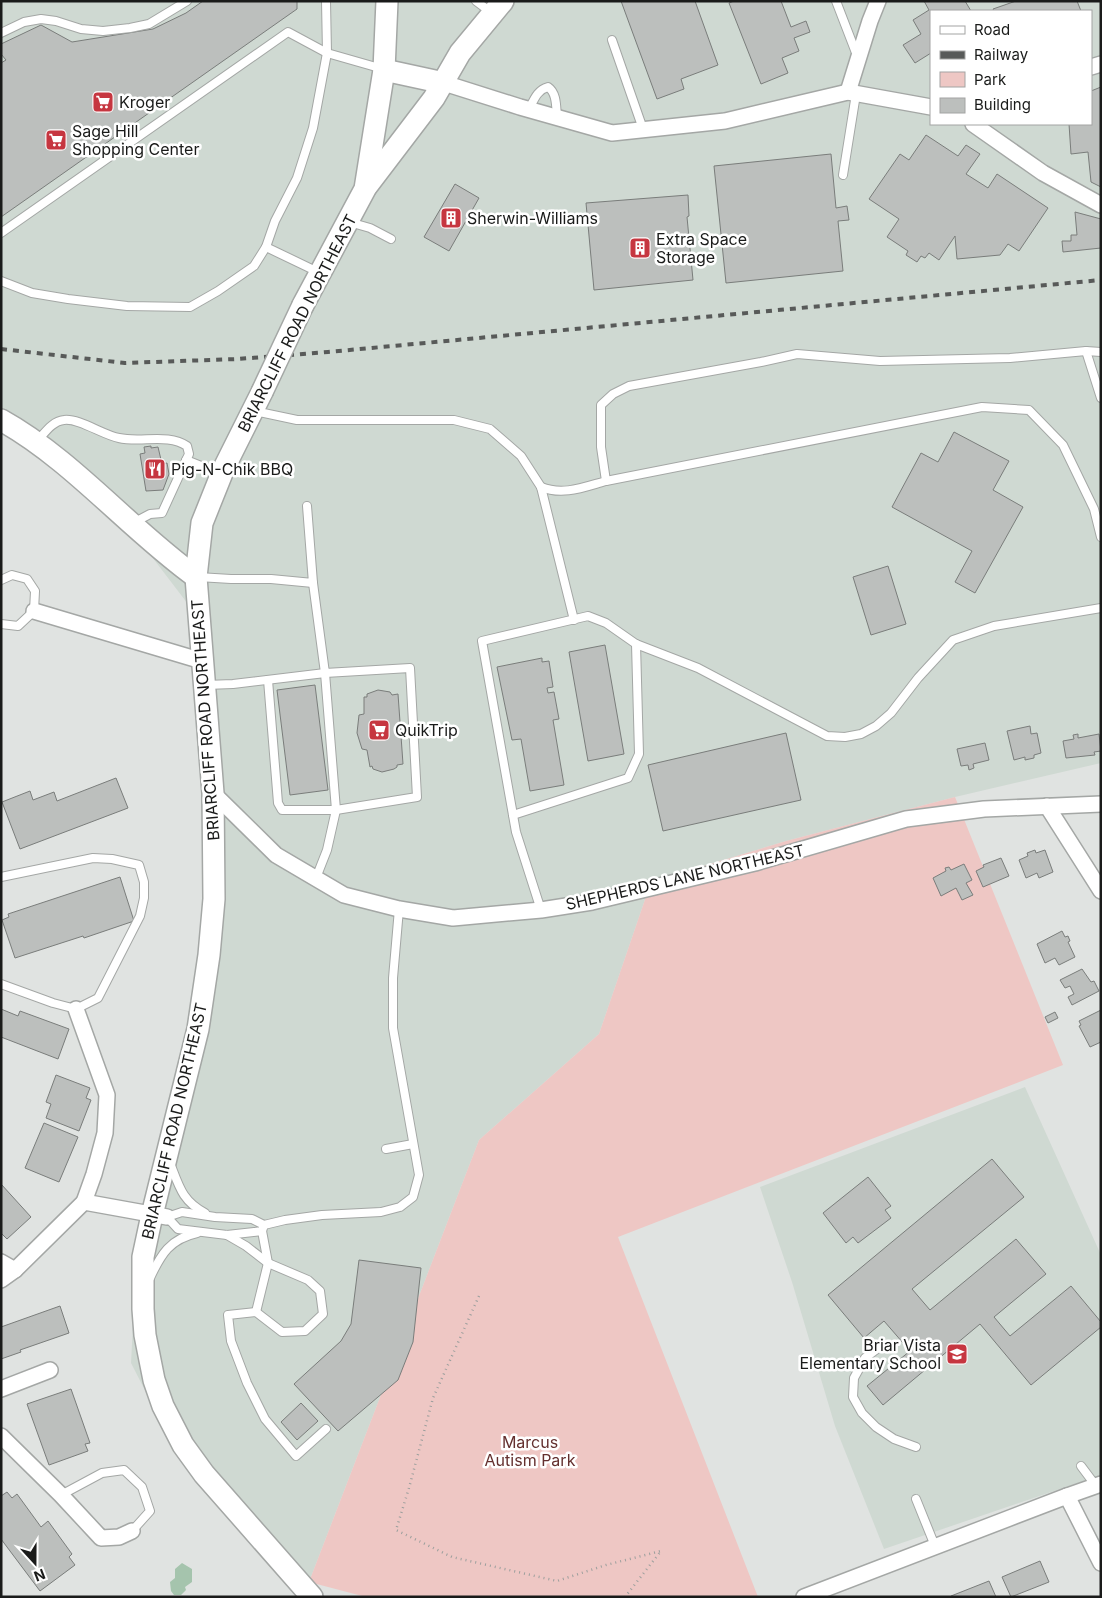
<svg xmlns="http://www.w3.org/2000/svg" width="1102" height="1598" font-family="Inter,sans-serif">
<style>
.built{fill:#cfd9d2;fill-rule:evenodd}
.green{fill:#eec7c4}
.water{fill:#a5c4ad}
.building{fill:#bcbfbd;stroke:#7a7d7b}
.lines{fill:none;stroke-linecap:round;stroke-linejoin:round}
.lane-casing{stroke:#a4a7a5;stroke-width:10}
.street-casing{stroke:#a4a7a5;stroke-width:18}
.secondary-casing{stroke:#a4a7a5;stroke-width:24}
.path{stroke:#9c9f9d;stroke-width:2.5;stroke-dasharray:1 4;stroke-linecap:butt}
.lane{stroke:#fff;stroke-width:8}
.street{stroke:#fff;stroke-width:15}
.secondary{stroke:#fff;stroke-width:21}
.rail{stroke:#585a59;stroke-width:4;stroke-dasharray:6 6;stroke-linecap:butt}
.secondary-bridge-casing{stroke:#a4a7a5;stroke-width:24;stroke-linecap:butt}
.secondary-bridge{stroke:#fff;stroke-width:21}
.labels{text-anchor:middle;stroke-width:5;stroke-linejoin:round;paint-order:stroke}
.poi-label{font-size:16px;fill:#1a1b1a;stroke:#fff;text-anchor:start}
.street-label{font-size:16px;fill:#1a1b1a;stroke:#fff}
.park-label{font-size:16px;fill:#64302f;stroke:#fff}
</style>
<rect width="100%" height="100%" fill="#e0e3e1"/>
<g class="built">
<path d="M1 1H1101V763L955 797 786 841 651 882 599 1034 479 1140 309 1582 179 1457 131 1363 136 1267 218 916 191 608 87 472 1 408ZM931 11H1091V124H931Z"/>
<path d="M1025 1087 1101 1255V1475L884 1549 835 1426 792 1282 760 1187Z"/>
</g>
<path class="green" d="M955 797 1063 1065 618 1237 758 1597H366L309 1582 479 1140 599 1034 651 882 786 841Z"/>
<path class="water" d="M182 1563 192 1569V1582L185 1587 186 1590 181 1595H174L171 1591 170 1582 175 1578V1569Z"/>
<g class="building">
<path d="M203 1H297V9L1 217V63L6 60 1 54V44L41 25 72 42 153 29 186 13Z"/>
<path d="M621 1H695L718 65 681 79 684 89 657 99Z"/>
<path d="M734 1H781L791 27 806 21 810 32 794 38 799 51 782 58 788 73 761 84 729 3Z"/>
<path d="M924 1H965L971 11H931V53L915 63 903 45 921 34 913 20 929 10Z"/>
<path d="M1016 1H1077L1081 11H994L993 9Z"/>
<path d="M1101 87V187L1091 182 1088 152 1071 154 1069 124H1091V91Z"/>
<path d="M926 135 958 156 966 145 980 154 966 174 988 188 997 174 1048 208 1019 251 1008 244 1000 255 957 259 955 236 939 260 929 253 925 258 921 256 917 262 906 255 908 251 887 237 899 219 869 199 900 154 909 160Z"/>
<path d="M831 154 836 208 847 206 849 220 838 221 843 271 726 283 714 166Z"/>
<path d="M455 184 479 198 449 251 424 237Z"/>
<path d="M688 195 689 216 687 217 693 280 594 290 586 203Z"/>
<path d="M1075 212 1101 219V248L1063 252 1062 241H1071V235H1077Z"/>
<path d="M954 432 1009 461 993 490 1023 507 975 593 955 582 972 551 892 507 921 453 938 462Z"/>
<path d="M151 446V448L158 447 162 464 167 463 169 474 163 490 146 491 140 454 145 453 144 447Z"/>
<path d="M888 566 906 624 871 635 853 577Z"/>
<path d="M605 645 624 754 588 761 569 652Z"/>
<path d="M542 658V662L549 661 553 687 547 688 548 693 554 692 559 719 553 720 564 785 530 791 521 739 512 740 497 667Z"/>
<path d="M315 685 328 790 290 795 277 690Z"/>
<path d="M378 690 390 692 392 695 398 694 403 764 397 765V767L394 769 382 772 373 769 372 766 370 767 367 750 362 749 357 733 359 715 364 714V697H367V694Z"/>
<path d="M1030 726 1031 734 1037 733 1041 753 1034 755V758L1025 760V757L1014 760 1007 731Z"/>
<path d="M786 733 801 800 663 831 648 765Z"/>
<path d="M1078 734V738L1099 734 1101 751 1094 752 1095 755 1066 758 1063 741 1074 739 1073 735Z"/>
<path d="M985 743 989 760 973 764 974 768 969 770 968 765 961 766 957 749Z"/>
<path d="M116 778 128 808 20 849 2 802 30 791 33 800 54 792 57 801Z"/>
<path d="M1035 850 1036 853 1045 850 1053 872 1039 878 1037 873 1026 878 1019 860 1028 856 1027 853Z"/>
<path d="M1001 858 1009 876 983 887 976 871 984 867 983 865Z"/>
<path d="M964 864 972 880 966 883 973 895 962 900 956 888 941 896 933 878 946 871 945 868 949 867 951 870Z"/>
<path d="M120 877 134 921 84 938 83 936 15 958 2 920 9 917 8 914Z"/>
<path d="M1062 931 1065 937 1068 936 1070 941 1068 942 1075 957 1059 965 1055 958 1045 963 1037 944Z"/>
<path d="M1082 969 1091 982 1094 981 1099 991 1072 1005 1068 997 1074 994 1070 986 1065 988 1060 980Z"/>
<path d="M1 1009 18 1016 20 1011 69 1029 58 1059 1 1037Z"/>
<path d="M1101 1010V1042L1090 1047 1079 1026 1081 1025 1079 1021Z"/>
<path d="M1055 1012 1058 1018 1048 1023 1045 1017Z"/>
<path d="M56 1075 90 1088 86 1098 91 1100 79 1131 46 1118 51 1104 46 1102Z"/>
<path d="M44 1123 78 1137 59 1182 25 1168Z"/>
<path d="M992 1159 1024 1197 912 1289 930 1310 1016 1239 1046 1274 994 1317 1010 1336 1071 1286 1101 1322V1327L1031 1385 980 1324 883 1405 867 1386 910 1351 884 1321 864 1338 828 1295Z"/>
<path d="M868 1177 891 1206 885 1210 891 1218 858 1243 853 1237 846 1243 823 1213Z"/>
<path d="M1 1184 31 1217 7 1239 1 1233Z"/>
<path d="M359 1260 421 1268 413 1342 398 1380 338 1431 294 1384 341 1341 351 1324Z"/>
<path d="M60 1306 69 1333 20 1350 21 1352 1 1359V1327Z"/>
<path d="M71 1389 90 1443 85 1444 88 1451 49 1465 27 1404Z"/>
<path d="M301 1403 318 1421 297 1440 281 1422Z"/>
<path d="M7 1492 12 1498 17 1494 41 1527 48 1521 72 1554 69 1557 75 1565 40 1591 1 1539V1496Z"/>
<path d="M1040 1561 1049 1582 1011 1597 1002 1577Z"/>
<path d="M989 1581 996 1597H952L951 1596Z"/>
</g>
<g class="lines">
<g class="lane-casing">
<g id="lane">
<path d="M476 1 492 13"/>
<path d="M836 1 858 58"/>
<path d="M1 33 24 22 41 19 56 21 81 29 103 31 130 28 149 24 187 1"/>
<path d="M612 40 643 129"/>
<path d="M529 109C534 100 537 90 548 87 557 93 556 107 557 117"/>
<path d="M843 175 856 94"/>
<path d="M349 222 370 228 391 239"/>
<path d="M1 233 288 32 327 53 383 69"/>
<path d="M266 247 318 272"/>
<path d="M1 281 32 293 68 299 127 306 190 307 218 291 254 266 266 247 275 221 297 178 313 128 327 53 326 1"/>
<path d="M1086 351 1101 398"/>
<path d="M254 411 297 420H454L490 429 521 456 541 487 574 620"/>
<path d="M37 441C44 434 52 421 64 420 79 418 103 435 119 438 141 443 168 433 187 446L189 454 162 513 150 514 133 523"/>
<path d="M186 460 221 474"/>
<path d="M606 481 982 407 1029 410 1063 445 1094 509 1101 537"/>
<path d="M541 487C563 496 584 487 606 481L601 447V405L613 394 629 386 761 362 797 354 880 361 1010 358 1086 351 1101 352"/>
<path d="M198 577 231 579H271L313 583 307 506"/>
<path d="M1 580 12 575 27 579 35 591 34 611 18 626 1 624"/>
<path d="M268 680 278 803 282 810H336L417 797 410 668 325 673 313 583"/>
<path d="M206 685 233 684 325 673 336 810 327 850 316 878"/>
<path d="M513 815 628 778 639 754 636 644"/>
<path d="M1 877 93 858 112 859 139 865 144 882V898L140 916 98 998 76 1009 53 1003 1 984"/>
<path d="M541 910 516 832 482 641 588 616 606 623 636 644 698 668 827 736 845 737 861 734 876 726 891 713 918 678 953 640 994 626 1101 608"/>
<path d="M386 1149 413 1144"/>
<path d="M170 1163C179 1186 182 1201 205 1213"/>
<path d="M264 1225 262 1231 227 1235 178 1229 167 1217 182 1212 215 1217 252 1219 264 1225 285 1220 322 1215 381 1212 400 1207 413 1197 419 1175 393 1028V978L399 909"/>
<path d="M227 1235 246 1246 268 1263 308 1280 320 1291 323 1314 305 1331 282 1332 256 1312 228 1315 231 1341 247 1383 265 1419 296 1456 326 1429"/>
<path d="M150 1278C161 1254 170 1239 197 1233"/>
<path d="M256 1312 268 1263 262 1231"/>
<path d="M882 1345 865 1358 854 1378 853 1397 862 1413 876 1427 894 1439 916 1447"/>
<path d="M1081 1466 1096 1486"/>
<path d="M61 1495 102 1473 124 1470 142 1487 150 1511 132 1531"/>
<path d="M916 1499 935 1546"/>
</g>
</g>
<g class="street-casing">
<g id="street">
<path d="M1091 67 1101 64"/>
<path d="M444 83 520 107 612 133 725 121 848 92 931 107"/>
<path d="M848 92 870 21 878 1"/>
<path d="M973 124 1043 173 1101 205"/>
<path d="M34 611 202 661"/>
<path d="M213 793 276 855 344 895 399 909 453 918 541 910 592 902 755 863 906 819 984 809 1101 804"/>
<path d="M1047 806 1101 891"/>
<path d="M84 1202 167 1217"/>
<path d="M1 1262 15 1270"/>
<path d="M1 1280 15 1270 84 1202 94 1174 105 1133 107 1095 76 1009"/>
<path d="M1 1389 50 1370"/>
<path d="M1 1436 61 1495 101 1538 119 1537 132 1531"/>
<path d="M1067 1496 1101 1563"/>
<path d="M804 1597 1067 1496 1101 1484"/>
</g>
</g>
<g class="secondary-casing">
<g id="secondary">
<path d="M384 70 444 83"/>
<path d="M367 186 434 98 460 53 503 1"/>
<path d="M303 305 365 189 384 70 387 1"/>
<path d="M262 392 224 468 202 523 196 577 213 793 214 899 209 955 198 1029 152 1215 143 1257V1309L145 1335 154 1380 163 1406 183 1445 204 1474 312 1597"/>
<path d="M1 420C73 460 129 529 196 577"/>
</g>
</g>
<path class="path" d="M479 1296 433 1398 409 1488 396 1530 452 1557 557 1581 606 1565 661 1551 625 1597"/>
<use href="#lane" class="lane"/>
<use href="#street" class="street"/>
<use href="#secondary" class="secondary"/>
<path class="rail" d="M1 349 125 363 238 359 328 352 1101 280"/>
<g class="secondary-bridge-casing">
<path id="secondary-bridge" d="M262 392 303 305"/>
</g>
<use href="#secondary-bridge" class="secondary-bridge"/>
</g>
<defs>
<g id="supermarket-square" transform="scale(1.125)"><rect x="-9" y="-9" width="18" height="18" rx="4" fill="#c63640" stroke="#fff"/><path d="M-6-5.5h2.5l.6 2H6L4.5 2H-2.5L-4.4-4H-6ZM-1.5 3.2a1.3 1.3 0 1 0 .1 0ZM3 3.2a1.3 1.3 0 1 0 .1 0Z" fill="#fff"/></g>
<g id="building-square" transform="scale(1.125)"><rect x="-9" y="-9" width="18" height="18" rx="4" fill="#c63640" stroke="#fff"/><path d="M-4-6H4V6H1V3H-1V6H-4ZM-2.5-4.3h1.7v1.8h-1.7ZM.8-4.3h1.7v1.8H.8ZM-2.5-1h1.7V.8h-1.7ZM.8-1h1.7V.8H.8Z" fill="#fff"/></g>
<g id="restaurant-square" transform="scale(1.125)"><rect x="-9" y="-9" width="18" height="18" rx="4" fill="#c63640" stroke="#fff"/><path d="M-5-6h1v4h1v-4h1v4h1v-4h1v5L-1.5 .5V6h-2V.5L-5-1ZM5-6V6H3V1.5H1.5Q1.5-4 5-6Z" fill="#fff"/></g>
<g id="school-square" transform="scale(1.125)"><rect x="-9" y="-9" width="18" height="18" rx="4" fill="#c63640" stroke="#fff"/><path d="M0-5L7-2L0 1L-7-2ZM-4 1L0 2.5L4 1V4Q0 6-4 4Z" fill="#fff"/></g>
</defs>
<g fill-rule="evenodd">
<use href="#supermarket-square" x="103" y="102"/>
<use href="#supermarket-square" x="56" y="140"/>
<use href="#building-square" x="451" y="218"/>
<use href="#building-square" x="640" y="248"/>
<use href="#restaurant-square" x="155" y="469"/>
<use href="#supermarket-square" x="379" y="730"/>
<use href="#school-square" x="957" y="1354"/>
</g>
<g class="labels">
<g class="poi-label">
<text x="119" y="108">Kroger</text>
<text x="72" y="137">Sage Hill<tspan x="72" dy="18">Shopping Center</tspan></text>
<text x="467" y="224">Sherwin-Williams</text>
<text x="656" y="245">Extra Space<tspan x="656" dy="18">Storage</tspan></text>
<text x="171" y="475">Pig-N-Chik BBQ</text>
<text x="395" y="736">QuikTrip</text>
<text x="941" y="1351" text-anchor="end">Briar Vista<tspan x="941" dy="18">Elementary School</tspan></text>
</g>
<g class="street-label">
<text transform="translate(297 323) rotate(-63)" y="6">BRIARCLIFF ROAD NORTHEAST</text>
<text transform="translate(205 720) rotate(-94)" y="6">BRIARCLIFF ROAD NORTHEAST</text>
<text transform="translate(685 877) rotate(-13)" y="6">SHEPHERDS LANE NORTHEAST</text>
<text transform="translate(174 1121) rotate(-77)" y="6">BRIARCLIFF ROAD NORTHEAST</text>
</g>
<g class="park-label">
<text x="530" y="1448">Marcus<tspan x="530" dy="18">Autism Park</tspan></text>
</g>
</g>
<rect width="1102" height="1598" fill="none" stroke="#1a1b1a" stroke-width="5"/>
<rect x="930" y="10" width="162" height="115" fill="#ffffff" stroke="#a3a4a3"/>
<rect x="940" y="26" width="25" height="8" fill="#ffffff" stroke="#a3a4a3"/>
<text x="974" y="35" font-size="15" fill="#1a1b1a">Road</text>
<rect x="940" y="51" width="25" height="8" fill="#585a59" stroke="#a3a4a3"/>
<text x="974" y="60" font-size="15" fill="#1a1b1a">Railway</text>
<rect x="940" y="72" width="25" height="15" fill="#eec7c4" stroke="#a3a4a3"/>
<text x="974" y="85" font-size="15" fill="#1a1b1a">Park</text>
<rect x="940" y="98" width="25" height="15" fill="#bcbfbd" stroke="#a3a4a3"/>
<text x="974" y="110" font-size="15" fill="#1a1b1a">Building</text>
<g transform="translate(35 1563) rotate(159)" stroke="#ffffff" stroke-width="4" paint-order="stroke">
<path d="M0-4L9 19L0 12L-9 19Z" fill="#1a1b1a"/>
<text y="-8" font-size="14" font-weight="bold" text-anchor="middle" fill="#1a1b1a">N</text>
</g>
</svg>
